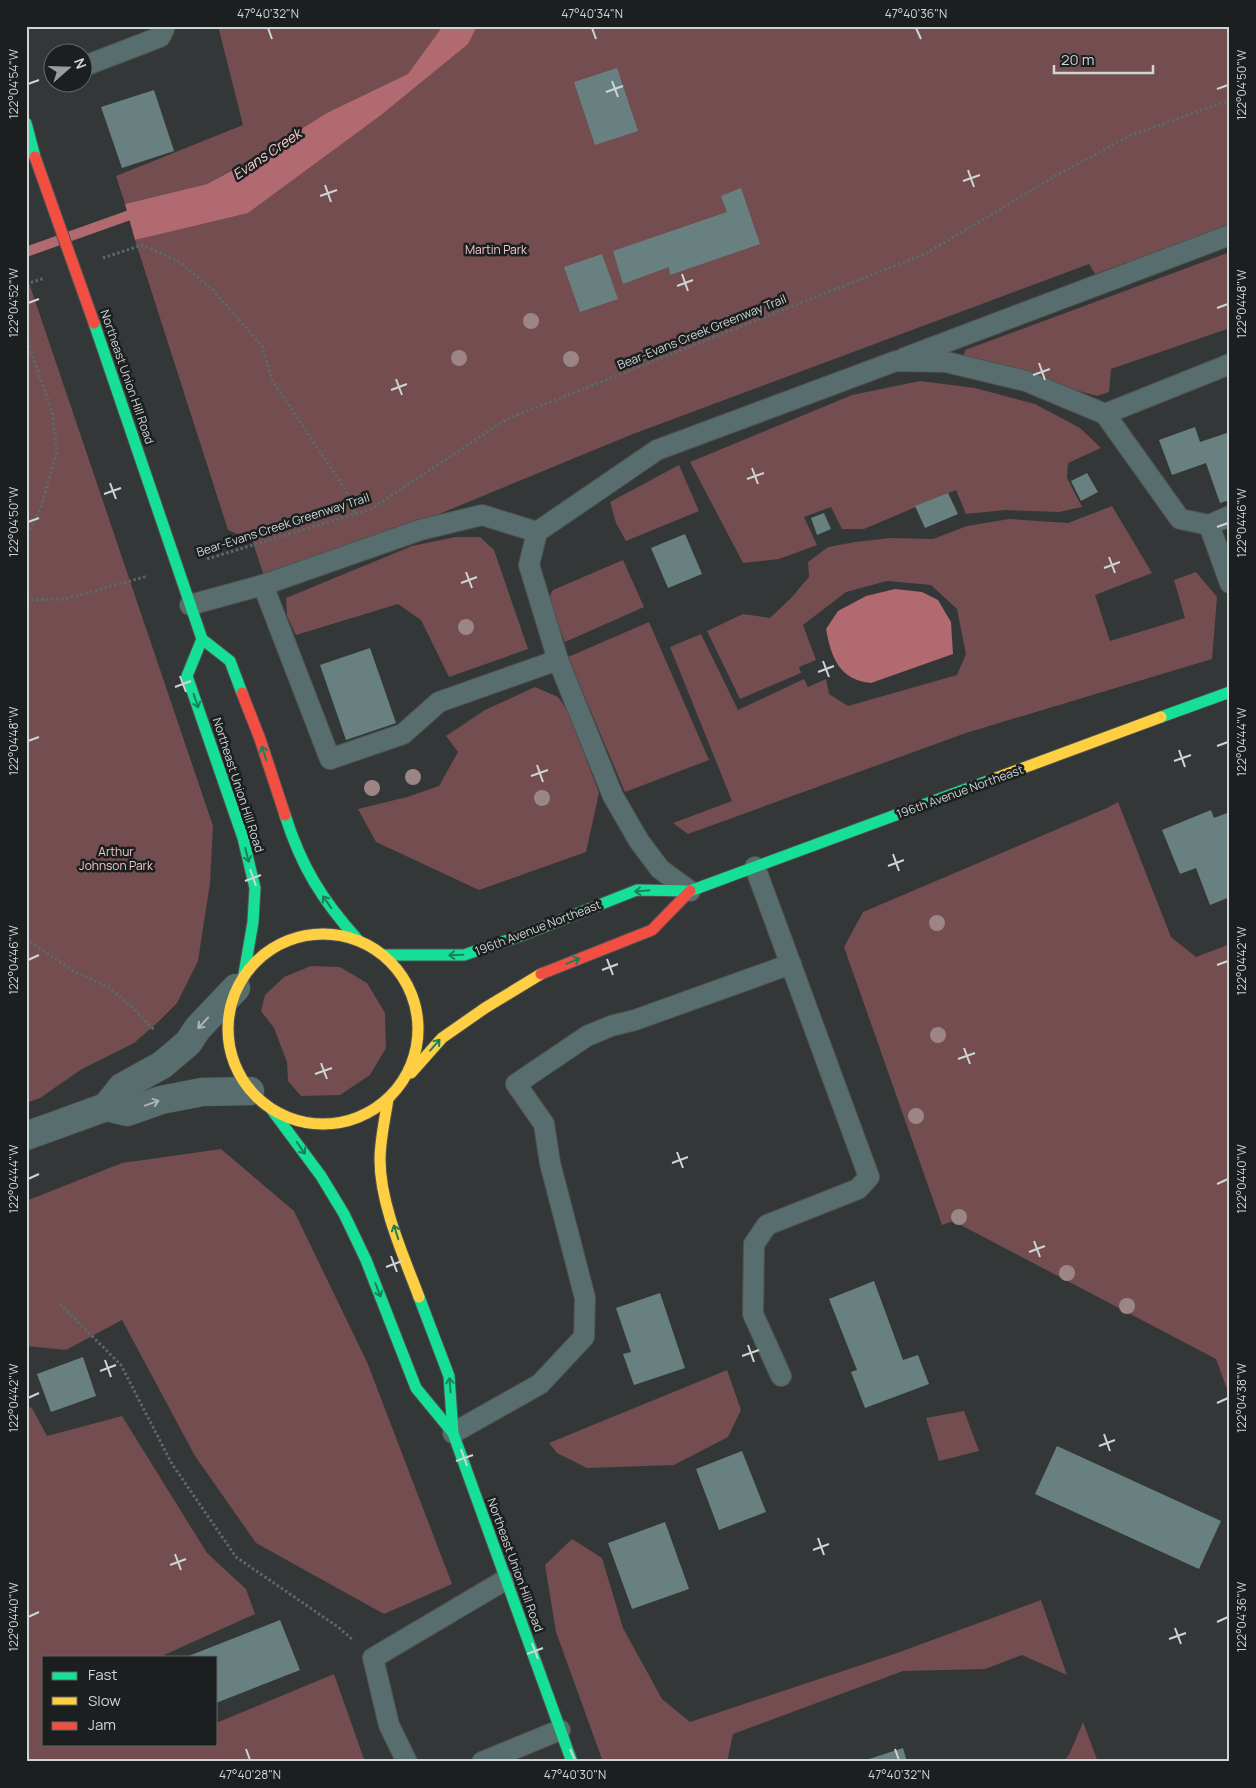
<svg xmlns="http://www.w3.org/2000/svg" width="1256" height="1788" font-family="Manrope,sans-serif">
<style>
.green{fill:#734d4f}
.water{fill:#b16a6f}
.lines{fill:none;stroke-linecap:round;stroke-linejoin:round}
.stream{stroke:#b16a6f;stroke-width:10}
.building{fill:#698080}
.lane-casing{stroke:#505252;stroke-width:22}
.street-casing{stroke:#505252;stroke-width:29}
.fast-casing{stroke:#505252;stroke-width:13}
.slow-casing{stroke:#505252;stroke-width:13}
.jam-casing{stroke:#505252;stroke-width:13}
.path{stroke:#5b6969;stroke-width:3;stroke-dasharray:2.5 2.5;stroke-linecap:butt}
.lane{stroke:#586d6d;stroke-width:20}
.street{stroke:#586d6d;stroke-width:28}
.fast{stroke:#16e098;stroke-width:11}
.slow{stroke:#ffcf43;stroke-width:11}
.jam{stroke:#f24e42;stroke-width:11}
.jam-bridge-casing{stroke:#505252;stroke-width:13;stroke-linecap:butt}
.jam-bridge{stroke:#f24e42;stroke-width:11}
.tree{fill:#9c8586}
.oneway{stroke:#19805c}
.oneway2{stroke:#abb5b5}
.ticks{fill:none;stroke:#cfd4d4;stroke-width:2}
.labels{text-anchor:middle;stroke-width:5;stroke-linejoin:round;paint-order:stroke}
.park-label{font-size:12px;fill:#f2c5c7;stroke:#1c1f1f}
.street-label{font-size:12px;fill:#cfd4d4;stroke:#1c1f1f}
.water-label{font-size:14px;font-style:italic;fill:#fccfd0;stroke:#1c1f1f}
.neatline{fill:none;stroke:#cfd4d4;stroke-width:2}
.ticks-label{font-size:12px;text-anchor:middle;fill:#cfd4d4}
</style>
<rect width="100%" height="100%" fill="#333737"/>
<g class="green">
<path d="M218 26H1230V225L1095 274 1089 264 633 434 267 585 251 537 246 538 228 530 135 240 151 235 270 148 207 184 125 204 116 176 243 125Z"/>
<path d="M1230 252V328L1111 369 1109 392 1097 396 963 359 965 350Z"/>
<path d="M26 274 213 826 210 883 198 961 177 1003 158 1022 134 1043 82 1069 40 1098 26 1103Z"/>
<path d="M920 381 975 388 1035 404 1080 428 1101 448 1068 463 1067 478 1082 507 1059 512 1005 510 966 514 956 490 864 529H842L831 507 804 517 817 545 779 559 743 563 690 462 852 395Z"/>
<path d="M679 465 699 511 626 541 616 523 610 502Z"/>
<path d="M1112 506 1152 573 1095 595 1110 641 1185 618 1174 580 1196 572 1217 597 1212 659 966 733 688 834 673 823 732 801 670 647 701 634 738 710 804 679 808 687 826 679 829 694 848 706 957 675 966 654 957 609 931 585 887 581 846 592 803 625 816 660 799 667 801 673 740 699 707 631 743 614 770 618 791 598 809 577 808 562 828 547 855 542 890 538 933 539 967 526 1009 519 1068 523Z"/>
<path d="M455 537H480L494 550 528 649 449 677 421 620 398 604 296 635 287 616 286 598 412 546Z"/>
<path d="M623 560 644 607 565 642 548 599 553 590Z"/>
<path d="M649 622 709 760 625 792 568 657Z"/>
<path d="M535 687 558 697 568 711 599 793 586 852 479 890 376 842 358 809 407 797 439 786 458 752 446 736 485 710Z"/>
<path d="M1118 802 1171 937 1196 957 1230 944V1397L1216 1359 953 1221 942 1225 844 947 863 912 1107 808Z"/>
<path d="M311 966 340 967 367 983 385 1013 386 1048 370 1075 340 1095 301 1096 288 1081 287 1062 274 1028 261 1011 265 995 284 977Z"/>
<path d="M221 1149 294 1211 367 1362 452 1584 384 1614 256 1543 195 1456 122 1320 66 1350 26 1346V1201L122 1163Z"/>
<path d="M727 1370 741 1410 728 1437 674 1465 587 1468 557 1453 549 1443Z"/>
<path d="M26 1406 32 1408 47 1436 122 1416 207 1553 246 1589 255 1614 164 1655 165 1657H44V1744H216V1723L334 1674 365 1762H26Z"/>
<path d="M964 1411 979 1451 939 1461 926 1418Z"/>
<path d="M572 1539 602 1558 623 1628 662 1699 690 1722 897 1653 1041 1600 1067 1675 1022 1655 985 1669 903 1671 733 1734 727 1762H603L556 1632 545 1565Z"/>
<path d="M1083 1722 1098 1762H1063L1069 1755Z"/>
</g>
<g class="water">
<path d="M443 26H477L468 44 381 115 248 213 135 240 125 204 207 184 260 155 327 113 408 74Z"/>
<path d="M895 589 922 592 938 600 951 622 953 654 871 683C839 680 831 657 826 629L838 611 866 596Z"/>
</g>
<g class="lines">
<path class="stream" d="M26 252 141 211"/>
</g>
<g class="building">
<path d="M617 68 638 131 595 145 574 82Z"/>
<path d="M154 90 174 151 122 168 101 107Z"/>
<path d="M741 188 760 244 670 275 669 267 623 284 613 251 727 212 721 196Z"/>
<path d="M602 254 618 299 580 312 564 267Z"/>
<path d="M1195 427 1200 442 1230 432V500L1220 503 1206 463 1172 475 1159 440Z"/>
<path d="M1087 473 1098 492 1081 501 1071 481Z"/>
<path d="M948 493 958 514 925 528 915 506Z"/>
<path d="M824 513 831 529 817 535 811 518Z"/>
<path d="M685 534 702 574 668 588 651 548Z"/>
<path d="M370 648 396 723 346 740 320 665Z"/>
<path d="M1211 810 1214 818 1230 812V897L1210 905 1196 868 1180 874 1162 830Z"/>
<path d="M874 1281 903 1360 918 1355 929 1384 865 1408 851 1372 857 1370 829 1299Z"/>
<path d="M660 1293 685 1368 634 1385 623 1354 631 1352 616 1308Z"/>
<path d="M83 1357 96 1396 51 1412 37 1374Z"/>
<path d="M1057 1446 1221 1521 1199 1569 1035 1494Z"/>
<path d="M742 1451 766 1512 719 1530 696 1469Z"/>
<path d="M665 1522 689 1589 632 1609 608 1543Z"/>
<path d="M280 1620 300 1670 216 1703V1657H186Z"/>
<path d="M903 1748 907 1762H863V1761Z"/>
</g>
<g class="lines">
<g class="lane-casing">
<g id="lane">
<path d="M87 65 160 37 164 29 163 26"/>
<path d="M904 358 1230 235"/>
<path d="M1230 516 1209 525 1230 583"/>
<path d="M1209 525 1180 519 1105 414 1230 364"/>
<path d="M263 585 420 530 482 515 537 532"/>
<path d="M190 605 263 585 330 759 403 734 439 702 558 660 613 796 639 841 660 869 690 891"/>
<path d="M558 660 529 565 537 532 657 450 896 361 946 362 1026 381 1105 414"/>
<path d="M755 867 869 1177 858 1189 767 1225 754 1244 753 1314 781 1376"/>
<path d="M453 1433 540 1384 584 1337 585 1298 550 1163 544 1124 516 1084 587 1036 611 1026 635 1020 791 964"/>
<path d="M407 1762 389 1725 373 1658 505 1580"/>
<path d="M482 1762 560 1730"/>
</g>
</g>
<g class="street-casing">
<g id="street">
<path d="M106 1107 127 1112 161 1100 202 1092 250 1091"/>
<path d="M26 1136 106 1107 122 1087 162 1065 188 1043 198 1028 236 988"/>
</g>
</g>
<g class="fast-casing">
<g id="fast">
<path d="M26 123 35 157"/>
<path d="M94 323 202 639 230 661 242 693"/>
<path d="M202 639 187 676 243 838 255 888 253 922 244 974"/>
<path d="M1161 717 1230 692"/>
<path d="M285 815C301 866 322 900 358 940"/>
<path d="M384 955H464L523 935 637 890 690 891 996 778"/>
<path d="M272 1110 321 1176 344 1214 366 1260 416 1388 453 1433"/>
<path d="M419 1297 449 1376 453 1433 572 1762"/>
</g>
</g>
<g class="slow-casing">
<g id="slow">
<path d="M996 778 1161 717"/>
<circle cx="323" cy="1029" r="95"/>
<path d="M411 1073 442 1038 485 1008 541 974"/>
<path d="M388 1099C385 1119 380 1140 380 1160 380 1204 404 1257 419 1297"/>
</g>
</g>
<g class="jam-casing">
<g id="jam">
<path d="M242 693 260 739 285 815"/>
<path d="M541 974 652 930 690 891"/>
</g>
</g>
<g class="path">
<path d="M103 258 142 245 180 262 213 290 262 346 272 380 345 489 355 514"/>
<path d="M26 284 45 278"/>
<path d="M26 337 52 412 57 451 41 507 26 538"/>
<path d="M207 559 371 509 507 419 927 253 1057 175 1129 136 1230 100"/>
<path d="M26 600 65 599 148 576"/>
<path d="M26 939 73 971 108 987 132 1007 155 1031"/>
<path d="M60 1304 121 1365 172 1464 236 1557 338 1627 353 1640"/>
</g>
<use href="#lane" class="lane"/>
<use href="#street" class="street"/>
<use href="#fast" class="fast"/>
<use href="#slow" class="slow"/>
<use href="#jam" class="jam"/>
<g class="jam-bridge-casing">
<path id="jam-bridge" d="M35 157 94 323"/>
</g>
<use href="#jam-bridge" class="jam-bridge"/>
</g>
<g class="tree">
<circle cx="531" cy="321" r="8"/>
<circle cx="459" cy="358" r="8"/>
<circle cx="571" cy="359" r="8"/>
<circle cx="466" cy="627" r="8"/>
<circle cx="413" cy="777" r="8"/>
<circle cx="372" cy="788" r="8"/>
<circle cx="542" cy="798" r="8"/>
<circle cx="937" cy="923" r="8"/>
<circle cx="938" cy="1035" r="8"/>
<circle cx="916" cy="1116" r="8"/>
<circle cx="959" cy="1217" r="8"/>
<circle cx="1067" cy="1273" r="8"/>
<circle cx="1127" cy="1306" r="8"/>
</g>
<defs><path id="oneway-shaft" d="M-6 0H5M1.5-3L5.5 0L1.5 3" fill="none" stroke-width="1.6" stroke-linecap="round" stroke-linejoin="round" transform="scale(1.25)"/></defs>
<g class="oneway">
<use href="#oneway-shaft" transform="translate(196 701) rotate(71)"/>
<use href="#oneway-shaft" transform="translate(264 753) rotate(-108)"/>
<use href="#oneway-shaft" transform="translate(247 855) rotate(76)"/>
<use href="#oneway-shaft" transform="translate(642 891) rotate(175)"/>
<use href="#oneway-shaft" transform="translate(327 902) rotate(-125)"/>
<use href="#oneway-shaft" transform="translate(456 955) rotate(178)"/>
<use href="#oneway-shaft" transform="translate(573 961) rotate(-22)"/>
<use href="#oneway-shaft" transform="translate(435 1045) rotate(-49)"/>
<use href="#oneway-shaft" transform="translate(301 1148) rotate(55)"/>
<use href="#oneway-shaft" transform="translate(396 1232) rotate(-108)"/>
<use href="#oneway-shaft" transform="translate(378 1290) rotate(69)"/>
<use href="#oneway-shaft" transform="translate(450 1385) rotate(-94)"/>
</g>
<g class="oneway2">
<use href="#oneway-shaft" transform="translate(203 1023) rotate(133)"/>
<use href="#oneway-shaft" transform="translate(152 1103) rotate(-20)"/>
</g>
<path class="ticks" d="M268 28 272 39M592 28 596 39M916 28 921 39M612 81 618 97M28 84 39 80M1217 89 1228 85M606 92 623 86M968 170 974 187M963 181 980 175M325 185 331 202M320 196 337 190M682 274 688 291M677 286 693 280M28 303 39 299M1217 308 1228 304M1039 363 1045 380M1033 375 1050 369M396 379 402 395M391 390 407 384M752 468 758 484M747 479 764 473M110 483 116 499M104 494 121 488M28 522 39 518M1217 527 1228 523M1109 557 1115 573M1104 568 1120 562M466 572 472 588M461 583 477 577M823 661 829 677M818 672 834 666M180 676 186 692M175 687 191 681M28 741 39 737M1217 746 1228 742M1179 750 1185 767M1174 761 1191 755M537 765 543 782M531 776 548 770M893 854 899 871M888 866 904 860M250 869 256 886M245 881 261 875M607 959 613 975M28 960 39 955M1217 965 1228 961M602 970 618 964M964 1048 970 1064M958 1059 975 1053M321 1063 327 1079M315 1074 332 1068M677 1152 683 1168M672 1163 688 1157M28 1179 39 1174M1217 1184 1228 1179M1034 1241 1040 1257M1029 1252 1045 1246M391 1256 397 1272M386 1267 402 1261M748 1345 754 1362M742 1356 759 1350M105 1360 111 1377M100 1371 116 1365M28 1398 39 1393M1217 1403 1228 1398M1104 1434 1110 1451M1099 1446 1115 1440M461 1449 467 1466M456 1461 473 1455M818 1538 824 1555M813 1550 829 1544M175 1554 181 1570M170 1565 186 1559M28 1617 39 1612M1217 1622 1228 1617M1175 1628 1181 1644M1169 1639 1186 1633M532 1643 538 1659M527 1654 543 1648M246 1749 250 1760M570 1749 575 1760M895 1749 899 1760"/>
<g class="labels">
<g class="park-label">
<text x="496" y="254">Martin Park</text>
<text x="116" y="856">Arthur<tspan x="116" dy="14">Johnson Park</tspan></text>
</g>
<g class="street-label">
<text transform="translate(702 332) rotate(-22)" y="4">Bear-Evans Creek Greenway Trail</text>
<text transform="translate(127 377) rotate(71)" y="4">Northeast Union Hill Road</text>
<text transform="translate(283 525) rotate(-18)" y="4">Bear-Evans Creek Greenway Trail</text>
<text transform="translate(238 785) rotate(72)" y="4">Northeast Union Hill Road</text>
<text transform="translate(960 792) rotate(-20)" y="4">196th Avenue Northeast</text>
<text transform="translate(538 928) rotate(-21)" y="4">196th Avenue Northeast</text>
<text transform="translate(515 1565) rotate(70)" y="4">Northeast Union Hill Road</text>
</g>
<g class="water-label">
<text transform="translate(267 154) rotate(-34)" y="5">Evans Creek</text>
</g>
</g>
<rect width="1256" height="1788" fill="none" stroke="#1c1f1f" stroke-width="55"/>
<rect x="42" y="1656" width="175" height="90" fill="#1c1f1f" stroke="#646767"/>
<rect x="52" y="1672" width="25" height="8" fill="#16e098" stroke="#646767"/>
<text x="88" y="1680" font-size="15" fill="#cfd4d4">Fast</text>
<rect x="52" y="1697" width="25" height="8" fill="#ffcf43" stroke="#646767"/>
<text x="88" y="1706" font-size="15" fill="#cfd4d4">Slow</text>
<rect x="52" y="1722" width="25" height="8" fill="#f24e42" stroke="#646767"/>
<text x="88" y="1730" font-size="15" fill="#cfd4d4">Jam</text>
<g transform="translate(68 68) rotate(70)"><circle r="24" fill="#1c1f1f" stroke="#646767"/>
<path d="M0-4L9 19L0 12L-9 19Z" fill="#989d9d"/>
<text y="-8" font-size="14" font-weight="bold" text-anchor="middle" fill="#cfd4d4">N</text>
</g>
<path d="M1054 65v8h99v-8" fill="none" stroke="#cfd4d4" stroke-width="2.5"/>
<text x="1061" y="65" font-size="15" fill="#cfd4d4" stroke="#1c1f1f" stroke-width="4" paint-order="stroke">20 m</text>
<rect x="28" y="28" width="1200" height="1732" class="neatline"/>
<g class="ticks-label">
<text x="268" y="18">47°40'32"N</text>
<text x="592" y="18">47°40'34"N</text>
<text x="916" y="18">47°40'36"N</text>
<text transform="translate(14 84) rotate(-90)" y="4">122°04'54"W</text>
<text transform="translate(1242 85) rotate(-90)" y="4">122°04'50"W</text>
<text transform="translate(14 303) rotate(-90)" y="4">122°04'52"W</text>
<text transform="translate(1242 304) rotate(-90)" y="4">122°04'48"W</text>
<text transform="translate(14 522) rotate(-90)" y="4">122°04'50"W</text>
<text transform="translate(1242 523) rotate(-90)" y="4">122°04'46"W</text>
<text transform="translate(14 741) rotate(-90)" y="4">122°04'48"W</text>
<text transform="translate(1242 742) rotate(-90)" y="4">122°04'44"W</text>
<text transform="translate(14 960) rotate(-90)" y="4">122°04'46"W</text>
<text transform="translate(1242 961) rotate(-90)" y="4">122°04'42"W</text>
<text transform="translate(14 1179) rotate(-90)" y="4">122°04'44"W</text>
<text transform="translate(1242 1179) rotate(-90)" y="4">122°04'40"W</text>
<text transform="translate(14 1398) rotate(-90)" y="4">122°04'42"W</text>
<text transform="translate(1242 1398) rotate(-90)" y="4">122°04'38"W</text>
<text transform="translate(14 1617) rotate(-90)" y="4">122°04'40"W</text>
<text transform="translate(1242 1617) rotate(-90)" y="4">122°04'36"W</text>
<text x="250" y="1779">47°40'28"N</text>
<text x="575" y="1779">47°40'30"N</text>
<text x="899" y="1779">47°40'32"N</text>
</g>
</svg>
